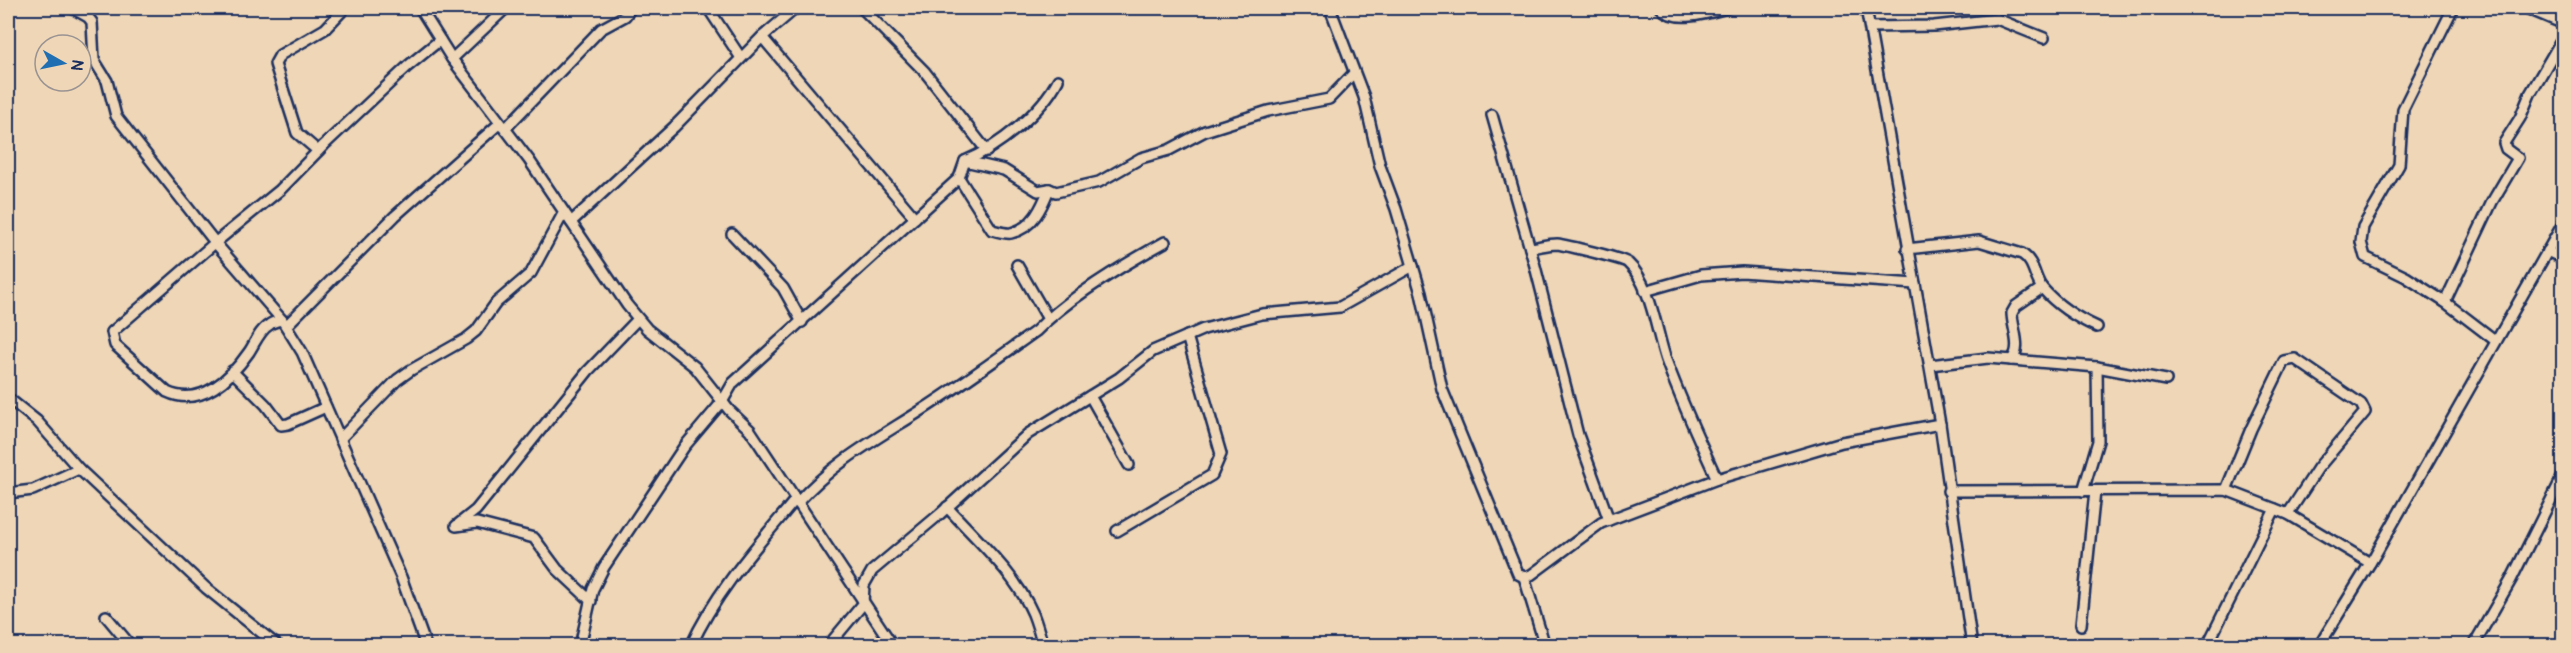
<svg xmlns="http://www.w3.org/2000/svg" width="2571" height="653" font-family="Pangolin,sans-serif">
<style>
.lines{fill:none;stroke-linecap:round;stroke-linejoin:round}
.minor-casing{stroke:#1b2f5e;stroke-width:14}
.minor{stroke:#eed6b6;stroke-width:9}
</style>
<rect width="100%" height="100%" fill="#eed6b6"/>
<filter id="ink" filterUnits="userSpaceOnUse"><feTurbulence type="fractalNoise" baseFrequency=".0167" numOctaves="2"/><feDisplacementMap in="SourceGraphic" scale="12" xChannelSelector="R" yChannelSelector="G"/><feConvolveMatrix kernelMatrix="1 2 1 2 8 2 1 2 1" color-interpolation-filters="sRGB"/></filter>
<g filter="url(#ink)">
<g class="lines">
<g class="minor-casing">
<g id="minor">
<path d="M72 8 88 17 92 22 94 60 107 81 116 116 218 246 282 320 302 352 401 577 426 646"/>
<path d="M420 8 452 59 529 160 627 305 647 329 695 367 729 410 750 430 893 646"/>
<path d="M708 8 741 58"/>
<path d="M862 8 925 72 987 151"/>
<path d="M1330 8 1364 97 1380 166 1396 209 1421 293 1442 389 1518 574 1524 577 1531 575 1601 523 1717 479 1842 442 1940 424"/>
<path d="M1661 8C1675 24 1709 13 1727 8"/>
<path d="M1866 8 1940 424 1972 646"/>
<path d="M2453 8 2403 109 2399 165 2363 227 2361 242 2365 257 2406 277 2445 302 2496 341"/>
<path d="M2526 8 2564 24"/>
<path d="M1870 27 1934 26 1997 19 2044 38"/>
<path d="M762 37 915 218"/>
<path d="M452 59 506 8"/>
<path d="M1492 115 1535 266 1578 435 1609 520"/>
<path d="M505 129 601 29 625 16 631 8"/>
<path d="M318 151 297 133 275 64 280 55 325 29 345 8"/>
<path d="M965 161 1004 170 1038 191 1049 189 1056 192 1099 182 1141 158 1169 150 1205 131 1268 111 1329 99 1353 74"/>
<path d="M959 178 992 230C997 231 1006 234 1011 233 1033 228 1042 207 1049 189"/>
<path d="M571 222 674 127 762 37 796 8"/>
<path d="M732 234 783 288 802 322"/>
<path d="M1530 248C1539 247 1548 244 1557 244 1565 245 1625 259 1628 263 1651 284 1656 331 1666 360 1681 401 1699 440 1717 479"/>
<path d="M1907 249 1979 241 2022 254C2035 262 2034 279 2043 289 2058 306 2077 318 2097 327"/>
<path d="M2547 251 2564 259"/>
<path d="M1017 265 1048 319"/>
<path d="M1645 291 1701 275 1742 272 1915 284"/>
<path d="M2445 302 2492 202 2518 158 2506 149 2504 143 2520 118 2530 94 2564 36"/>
<path d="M282 320C278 321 272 322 269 325 260 330 255 343 249 352 231 378 201 408 167 392L115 345 112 332 216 242 280 190 324 145 408 66 440 40"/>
<path d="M286 326 395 216 500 123"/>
<path d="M2011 360C2023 349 2012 328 2012 313L2016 306 2042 288"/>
<path d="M1930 365 1988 358 2097 367 2166 380"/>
<path d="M232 371 266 405 281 425 288 424 326 407"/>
<path d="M1090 396 1129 465"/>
<path d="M8 398 37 421 79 469 206 588 278 646"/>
<path d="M340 439 397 380 411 370 466 339 476 331 496 303 531 273 564 212"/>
<path d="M2226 490 2251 429 2284 361 2295 359 2361 404 2365 412 2318 468 2288 514"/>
<path d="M1948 491 2226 490 2288 514 2370 563"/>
<path d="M2083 491 2098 441 2097 367"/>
<path d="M8 493 33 490 79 469"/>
<path d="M797 503C836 460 875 440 922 410 961 385 998 358 1036 331 1069 297 1123 265 1165 242"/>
<path d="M947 507C977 540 1015 573 1033 614 1037 624 1040 635 1043 646"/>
<path d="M1117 531 1212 475 1221 454 1187 336"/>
<path d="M1524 577 1545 646"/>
<path d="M591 601 557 569 534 538 477 523 456 526 476 510 588 371 638 319"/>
<path d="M106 616 131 646"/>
<path d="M2081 625 2095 491"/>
<path d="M580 646 593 589 604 567 684 447 722 402 733 383 959 178 965 161C998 147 1041 113 1058 80"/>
<path d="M691 646C716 591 757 546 795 500"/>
<path d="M828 646 863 604 864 585 872 571 940 514 1028 434 1119 378 1153 351 1204 329 1262 314 1340 307 1413 266"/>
<path d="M2207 646 2275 509"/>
<path d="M2319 646 2375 555 2564 222"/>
<path d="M2473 646 2511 580 2564 474"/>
</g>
</g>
<use href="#minor" class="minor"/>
</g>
</g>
<rect width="2571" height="653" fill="none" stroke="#eed6b6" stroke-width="30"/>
<rect x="15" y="15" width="2541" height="623" fill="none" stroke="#1b2f5e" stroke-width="2" filter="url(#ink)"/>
<g transform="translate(63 63) rotate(99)"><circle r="28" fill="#eed6b6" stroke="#9a9393" stroke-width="1.5"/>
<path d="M0-4.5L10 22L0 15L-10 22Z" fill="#1f6fb2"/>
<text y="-9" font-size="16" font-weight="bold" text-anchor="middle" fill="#1b2f5e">N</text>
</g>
</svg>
